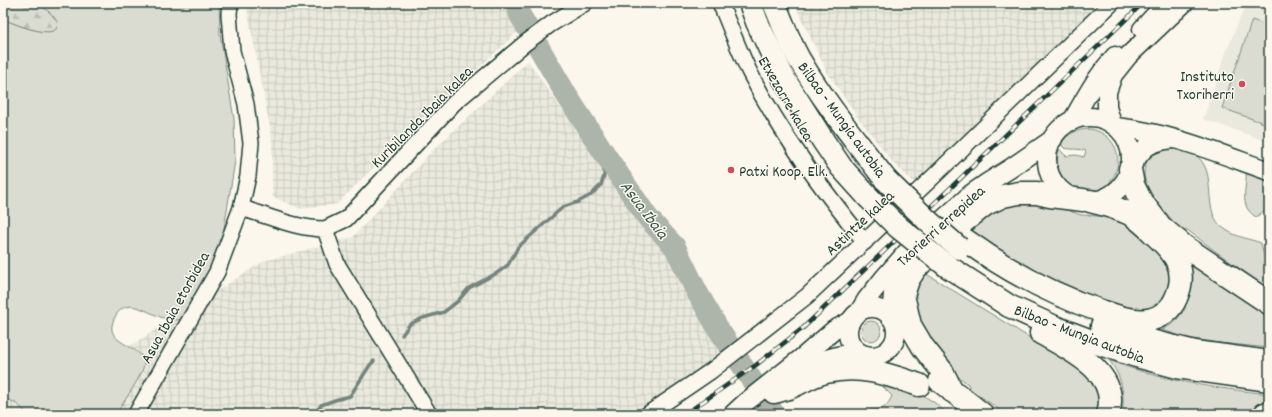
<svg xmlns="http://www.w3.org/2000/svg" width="1272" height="417" font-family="Dekko,sans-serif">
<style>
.built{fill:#eae9de}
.industrial{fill:url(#industrial-grid)}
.green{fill:#dbdcd1;stroke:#7d8c82}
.forest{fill:url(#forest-firs);stroke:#7d8c82}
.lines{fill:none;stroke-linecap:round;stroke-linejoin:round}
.stream{stroke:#74847b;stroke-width:3.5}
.river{stroke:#adb4aa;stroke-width:22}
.minor-casing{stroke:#1f3d34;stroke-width:18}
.tertiary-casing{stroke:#1f3d34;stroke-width:21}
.motorway-casing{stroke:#1f3d34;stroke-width:25}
.minor{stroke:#fbf7ec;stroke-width:15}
.tertiary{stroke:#fbf7ec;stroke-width:18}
.motorway{stroke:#fbf7ec;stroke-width:22}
.rail-casing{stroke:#1f3d34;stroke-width:4.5}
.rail{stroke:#fbf7ec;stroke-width:3;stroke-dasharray:9;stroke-linecap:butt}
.motorway-bridge-casing{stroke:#1f3d34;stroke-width:25;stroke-linecap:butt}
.motorway-bridge{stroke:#fbf7ec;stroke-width:22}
.poi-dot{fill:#d1495b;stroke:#fbf7ec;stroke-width:1.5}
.labels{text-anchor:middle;stroke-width:3;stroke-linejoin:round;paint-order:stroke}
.poi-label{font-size:16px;fill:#1f3d34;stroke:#fbf7ec;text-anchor:end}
.street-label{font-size:16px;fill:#1f3d34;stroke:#fbf7ec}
.water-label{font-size:17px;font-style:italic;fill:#425b52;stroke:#fbf7ec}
</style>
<defs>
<pattern id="industrial-grid" width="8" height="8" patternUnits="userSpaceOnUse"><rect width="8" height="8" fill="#eae9de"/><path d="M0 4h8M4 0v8" fill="none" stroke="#c8c9bf"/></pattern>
<pattern id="forest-firs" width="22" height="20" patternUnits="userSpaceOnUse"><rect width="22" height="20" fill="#dbdcd1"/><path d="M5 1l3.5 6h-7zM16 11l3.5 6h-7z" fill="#bcbeb4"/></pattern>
</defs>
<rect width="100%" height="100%" fill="#fbf7ec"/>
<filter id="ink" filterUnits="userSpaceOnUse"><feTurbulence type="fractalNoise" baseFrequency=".025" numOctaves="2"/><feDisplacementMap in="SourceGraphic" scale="8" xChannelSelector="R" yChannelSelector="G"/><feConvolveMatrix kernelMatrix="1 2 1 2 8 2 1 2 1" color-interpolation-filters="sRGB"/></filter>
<g filter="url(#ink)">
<path class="built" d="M1248 3H1269V142L1203 119 1225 55 1240 18Z"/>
<g class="industrial">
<path d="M246 3H500L522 28 418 123 337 204 301 209 273 197 272 189V138Z"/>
<path d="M794 3H1099L915 183 894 164 859 119 827 72Z"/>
<path d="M528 61 607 174 625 197 664 243 681 265 701 303 707 318 717 335 728 350 633 414H3V383L24 413 264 261 353 237 432 151Z"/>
</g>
<g class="green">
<path d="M38 3H219L220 34 234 119 235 161 220 253 182 319C162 325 141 302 126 307 121 308 117 313 115 317 100 345 142 343 144 363 145 372 122 404 116 414H26C20 405 14 400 3 399V19C15 24 47 38 57 28L50 14Z"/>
<path d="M1252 20 1269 26V125L1222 108Z"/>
<path d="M1089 129C1100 130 1110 137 1115 147 1122 161 1116 183 1100 189 1087 194 1062 189 1058 174 1056 166 1057 157 1059 149L1066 156 1076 155 1084 157 1086 151C1078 148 1071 150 1064 148L1061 144C1068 133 1076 130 1089 129Z"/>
<path d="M1171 145C1179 148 1188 150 1194 154 1221 171 1198 213 1226 230 1236 237 1250 239 1261 243L1266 265 1269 266V289L1226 259 1186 229 1183 234C1172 218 1144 192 1144 173 1145 164 1148 157 1153 149Z"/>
<path d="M1246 170 1269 178V207L1256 217C1237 205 1248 187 1246 170Z"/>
<path d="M1027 199 1061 208 1081 215 1098 216 1114 218 1133 226 1169 261 1172 276 1169 293 1151 313 1137 312 1062 289 966 233 991 210Z"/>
<path d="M1186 260 1269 308V348L1221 343 1187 338 1162 330 1174 323 1185 309 1188 287Z"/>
<path d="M925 273 1030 338 1080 367 1098 388 1101 403 1097 414H1005L969 388 968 384 960 378 945 363 915 320 912 291Z"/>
<circle cx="871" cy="331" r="10"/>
<path d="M1109 360C1160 381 1215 388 1269 394V407L1254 414H1122C1125 393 1122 377 1109 360Z"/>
<path d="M864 367 886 371 935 403 948 414H926L921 410 910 414H858C873 405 883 417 892 396Z"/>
</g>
<path class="forest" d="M3 3H38C44 8 52 13 56 20 58 23 58 26 56 29 49 38 12 23 3 19Z"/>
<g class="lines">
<g class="stream">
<path d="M402 335 410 324 423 318 444 312 458 301 469 288 497 273 508 265 518 247 563 207 578 202 591 195 601 185 604 176V152"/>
<path d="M315 414 321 405 335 400 350 396 370 365 374 361"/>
</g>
<path class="river" d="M516 3 520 15 567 96 608 159 648 218 675 247 697 292 719 330 774 414"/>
<g class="minor-casing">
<g id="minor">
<path d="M720 3C730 26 739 51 750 73 781 134 822 189 865 242"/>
<path d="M241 208C269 216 296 229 325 229L337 264 429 414"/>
<path d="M325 229 346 219 454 103 524 44 551 24 585 3"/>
<path d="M136 414 217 272 241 208 248 176 251 143 246 104 232 51 229 14 230 3"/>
<path d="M648 414 711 371 807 296 933 177 1112 3"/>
</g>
</g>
<g class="tertiary-casing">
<g id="tertiary">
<path d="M1142 29 1166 3"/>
<circle cx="1089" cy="159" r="42"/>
<path d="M1072 121C1086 97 1096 77 1115 56"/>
<path d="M1112 124 1107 107V92L1113 75 1129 55 1184 3"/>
<path d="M1116 127C1170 133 1218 153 1269 171"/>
<path d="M1130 169C1142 148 1147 142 1173 139"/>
<circle cx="872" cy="332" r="24"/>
<path d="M859 312 867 299 883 279 906 253 971 194 987 183 1011 168 1053 139"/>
<path d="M891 318 893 293 902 277"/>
<path d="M797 375C809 366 823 359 837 356 846 354 857 355 866 355"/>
<path d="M733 414 746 402 804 356 834 330 851 321"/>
</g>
</g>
<g class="motorway-casing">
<g id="motorway">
<path d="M750 3 757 22 784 79 824 142 841 167 868 197"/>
<path d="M774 3C782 21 789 42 799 59 824 102 856 141 886 180"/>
<path d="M1130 169 1133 185 1141 201 1161 227 1185 247 1269 303"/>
<path d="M965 240C1008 271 1050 294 1101 311 1116 316 1133 322 1148 320 1160 318 1171 310 1176 298 1189 269 1174 252 1153 233 1146 226 1139 219 1130 214 1117 208 1103 204 1090 201"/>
<path d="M947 266 1009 306 1057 328 1094 342 1136 356 1177 367 1269 380"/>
<path d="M1102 326 1158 343 1195 352 1269 362"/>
<path d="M1041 333C1070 350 1121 372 1108 414"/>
<path d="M940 381 982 414"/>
<path d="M952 391 942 371 923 347 910 325 903 295 908 280 915 269 962 223 986 204 1003 196 1019 193H1037L1050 196 1083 200"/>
<path d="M774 392C779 391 784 389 789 388 801 383 812 375 826 372 860 364 887 374 919 385"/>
<path d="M1265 414 1269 413"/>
</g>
</g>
<use href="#minor" class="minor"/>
<use href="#tertiary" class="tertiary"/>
<use href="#motorway" class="motorway"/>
<g class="rail-casing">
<path id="rail" d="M685 414 756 365 803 328 940 198 1143 3"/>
</g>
<use href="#rail" class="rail"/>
<g class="motorway-bridge-casing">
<g id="motorway-bridge">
<path d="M886 180 929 222 959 248"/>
<path d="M868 197 898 227 947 266"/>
</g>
</g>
<use href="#motorway-bridge" class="motorway-bridge"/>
</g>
</g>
<g class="poi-dot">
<circle cx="1242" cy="84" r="4"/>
<circle cx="731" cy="170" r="4"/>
</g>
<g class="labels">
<g class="poi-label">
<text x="1234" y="81">Instituto<tspan x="1234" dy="18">Txoriherri</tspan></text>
<text x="739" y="176" text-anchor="start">Patxi Koop. Elk.</text>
</g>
<g class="street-label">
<text transform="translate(787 98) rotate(60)" y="6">Etxezarre kalea</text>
<text transform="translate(421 116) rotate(-45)" y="6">Kuribilanda Ibaia kalea</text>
<text transform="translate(843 119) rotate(54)" y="6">Bilbao - Mungia autobia</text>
<text transform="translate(859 222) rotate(-43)" y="6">Astintze kalea</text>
<text transform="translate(940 225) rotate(-42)" y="6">Txorierri errepidea</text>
<text transform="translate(174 307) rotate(-61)" y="6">Asua Ibaia etorbidea</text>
<text transform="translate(1080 333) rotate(21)" y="6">Bilbao - Mungia autobia</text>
</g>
<g class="water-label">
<text transform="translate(645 209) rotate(53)" y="6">Asua Ibaia</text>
</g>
</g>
<rect width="1272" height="417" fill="none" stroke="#fbf7ec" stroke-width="16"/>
<rect x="8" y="8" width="1256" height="401" fill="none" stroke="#1f3d34" stroke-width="1.5" filter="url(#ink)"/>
</svg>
